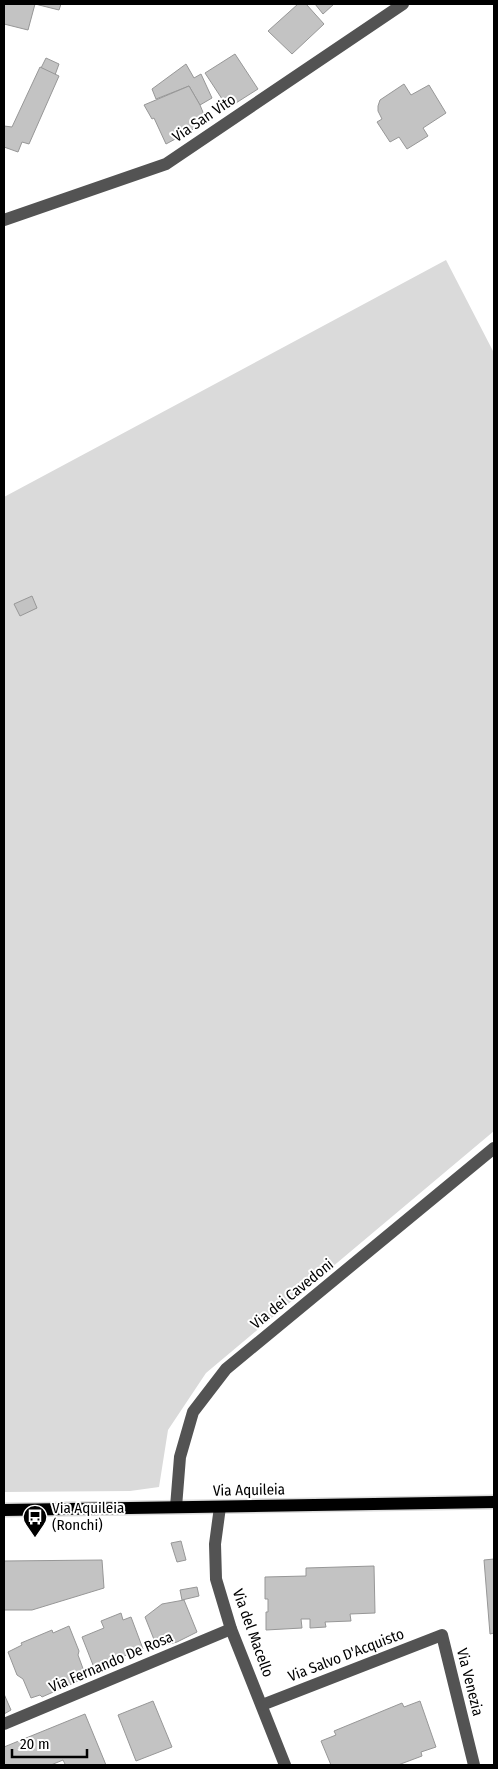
<svg xmlns="http://www.w3.org/2000/svg" width="498" height="1769" font-family="'Fira Sans Condensed',sans-serif">
<style>
.green{fill:#dadada}
.building{fill:#c3c3c3;stroke:#979797}
.lines{fill:none;stroke-linecap:round;stroke-linejoin:round}
.major-casing{stroke:#dbdbdb;stroke-width:15}
.minor{stroke:#535353;stroke-width:12}
.major{stroke:#000;stroke-width:12}
.labels{text-anchor:middle;stroke-width:4;stroke-linejoin:round;paint-order:stroke}
.street-label{font-size:15px;fill:#000;stroke:#fff}
.poi-label{font-size:15px;fill:#000;stroke:#fff;text-anchor:start}
</style>
<rect width="100%" height="100%" fill="#fff"/>
<path class="green" d="M446 260 494 353V1131L206 1373 168 1430 159 1487 130 1491 4 1492V497Z"/>
<g class="building">
<path d="M4 4H61L59 10 35 4 28 30 4 24Z"/>
<path d="M298 4H306L324 24 292 54 268 31Z"/>
<path d="M315 4H334L323 14Z"/>
<path d="M235 54 258 89 228 108 205 73Z"/>
<path d="M46 58 59 64 55 75 41 68Z"/>
<path d="M186 64 194 78 201 74 212 98 200 105 189 86 156 99 152 89Z"/>
<path d="M40 67 59 76 29 144 22 142 18 152 4 147V126L12 127Z"/>
<path d="M404 84 411 95 429 85 446 113 423 128 428 136 407 149 399 137 390 142 377 122 382 119 378 111V106L380 100Z"/>
<path d="M189 86 200 105 207 122 166 144 154 118 152 119 144 105Z"/>
<path d="M32 596 37 608 20 616 14 604Z"/>
<path d="M181 1541 186 1560 177 1562 171 1543Z"/>
<path d="M494 1559V1633L490 1634 484 1560Z"/>
<path d="M102 1560 104 1588 32 1610H4V1561Z"/>
<path d="M374 1566 375 1613 350 1614 351 1621 325 1622 326 1627 310 1628V1619H301L302 1628 266 1630V1612H268V1599H265V1577L306 1576V1568Z"/>
<path d="M197 1587 199 1596 182 1600 180 1590Z"/>
<path d="M184 1600 197 1632 177 1642 157 1647 145 1617 162 1604Z"/>
<path d="M121 1613 123 1620 131 1617 143 1649 124 1656 125 1659 95 1670 82 1637 104 1628 101 1621Z"/>
<path d="M69 1626 79 1651 78 1655 85 1674 77 1679 78 1681 42 1697 40 1695 31 1698 23 1679 17 1675 8 1652 22 1645 21 1643 52 1630 53 1633Z"/>
<path d="M4 1694 11 1710 4 1714Z"/>
<path d="M153 1701 172 1747 136 1761 118 1715Z"/>
<path d="M420 1701 436 1747 421 1752 422 1756 398 1765H331L321 1741 336 1735 334 1731 402 1703 404 1707Z"/>
<path d="M85 1714 106 1765H63L65 1764 63 1760 51 1765H4V1747Z"/>
</g>
<g class="lines">
<g class="major-casing">
<path id="major" d="M4 1510 494 1502"/>
</g>
<g class="minor">
<path d="M4 220 166 164 403 4"/>
<path d="M176 1507 180 1457 193 1412 226 1369 494 1148"/>
<path d="M220 1507 215 1544 216 1579 231 1629 285 1765"/>
<path d="M262 1705 442 1635 474 1765"/>
<path d="M4 1724 231 1629"/>
</g>
<use href="#major" class="major"/>
</g>
<defs>
<g id="bus-pin" transform="scale(1.25)"><path d="M0 17L-7.5 6A9.5 9.5 0 1 1 7.5 6Z" fill="#000" stroke="#fff"/><path d="M-5-6H5V4H4V6H2V4H-2V6H-4V4H-5ZM-3.5-4V0h7V-4ZM-3.5 1.2v1.5H-2V1.2ZM2 1.2v1.5H3.5V1.2Z" fill="#fff"/></g>
</defs>
<g fill-rule="evenodd">
<use href="#bus-pin" x="35" y="1517"/>
</g>
<g class="labels">
<g class="street-label">
<text transform="translate(204 118) rotate(-34)" y="5">Via San Vito</text>
<text transform="translate(292 1294) rotate(-39)" y="5">Via dei Cavedoni</text>
<text transform="translate(249 1490) rotate(-1)" y="5">Via Aquileia</text>
<text transform="translate(253 1633) rotate(70)" y="5">Via del Macello</text>
<text transform="translate(346 1655) rotate(-21)" y="5">Via Salvo D'Acquisto</text>
<text transform="translate(111 1662) rotate(-23)" y="5">Via Fernando De Rosa</text>
<text transform="translate(470 1682) rotate(76)" y="5">Via Venezia</text>
</g>
<g class="poi-label">
<text x="52" y="1513">Via Aquileia<tspan x="52" dy="17">(Ronchi)</tspan></text>
</g>
</g>
<rect width="498" height="1769" fill="none" stroke="#000000" stroke-width="10"/>
<path d="M12 1749v8h75v-8" fill="none" stroke="#000000" stroke-width="2.5"/>
<text x="20" y="1749" font-size="15" fill="#000000" stroke="#ffffff" stroke-width="4" paint-order="stroke">20 m</text>
</svg>
